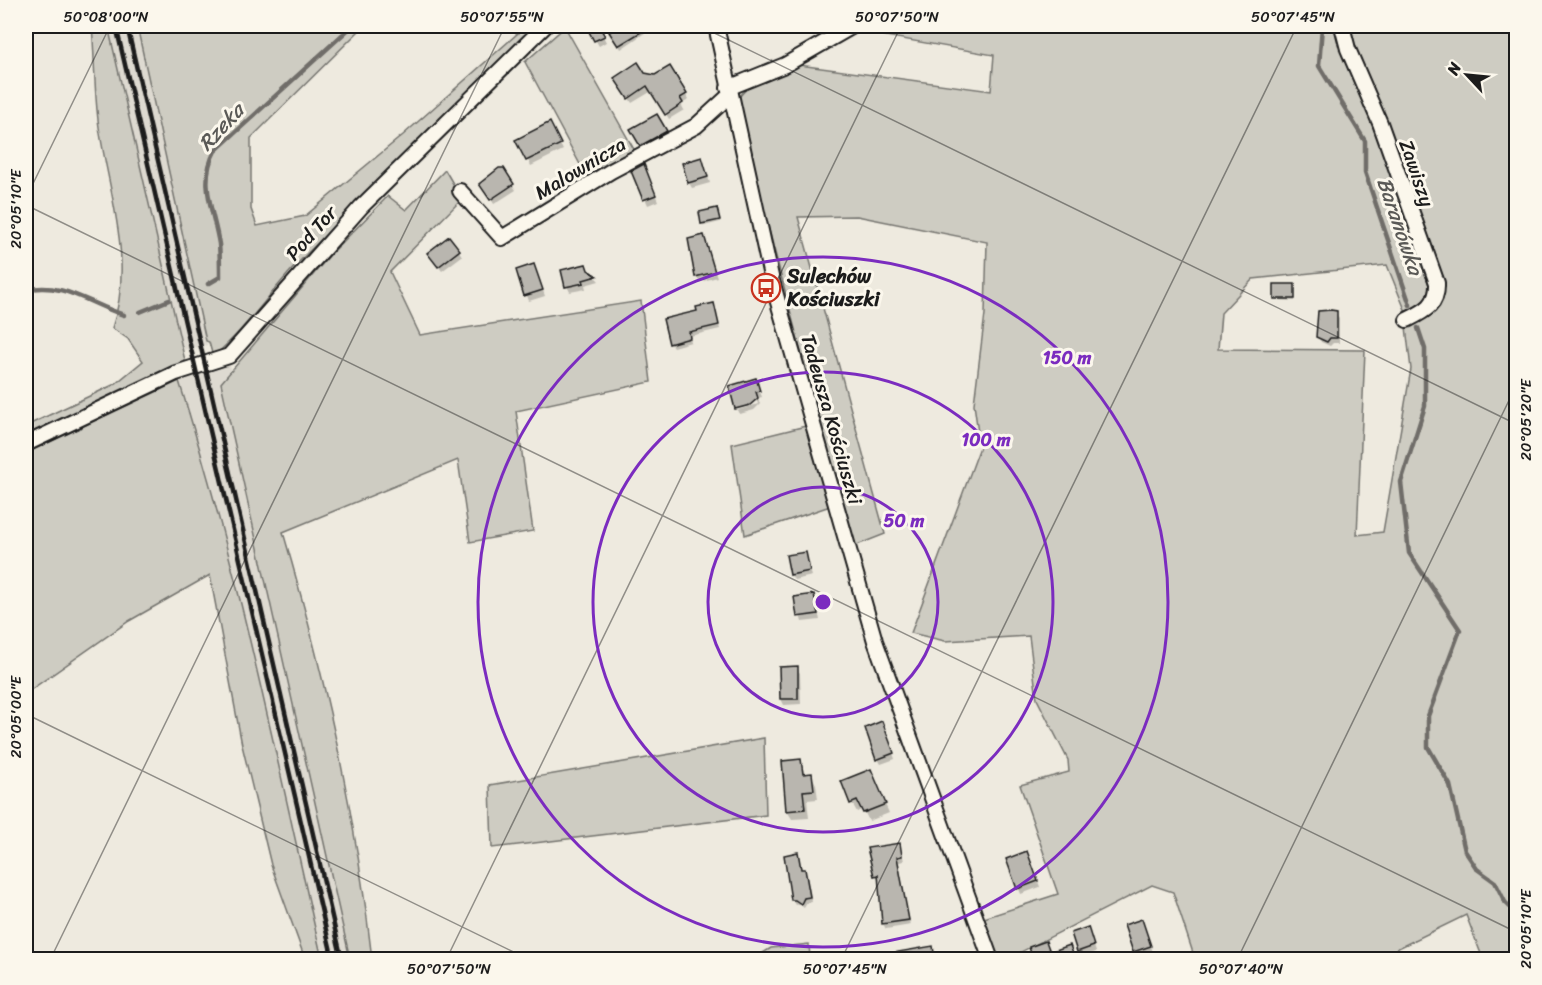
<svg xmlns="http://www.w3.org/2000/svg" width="1542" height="985" font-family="Sriracha,sans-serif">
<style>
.built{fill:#dedad1}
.green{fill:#ceccc2;stroke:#75746f;stroke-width:1.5}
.shadow{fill:#0003}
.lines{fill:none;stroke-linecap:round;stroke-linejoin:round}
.stream{stroke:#6f6d69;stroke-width:4.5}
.building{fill:#b9b6af;stroke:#1c1c1c;stroke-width:1.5}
.street-casing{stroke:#1c1c1c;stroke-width:18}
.street{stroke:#fbf7ec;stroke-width:14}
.rail{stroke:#1c1c1c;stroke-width:4.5}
.ticks{fill:none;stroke:#1c1c1c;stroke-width:1.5;stroke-opacity:0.45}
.ring{fill:none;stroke:#7b2cbf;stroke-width:3}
.labels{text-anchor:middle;stroke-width:6;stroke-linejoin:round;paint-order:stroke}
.street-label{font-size:20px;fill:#1c1c1c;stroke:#fbf7ec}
.poi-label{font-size:20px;font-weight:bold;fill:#1c1c1c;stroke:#fbf7ec;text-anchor:start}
.water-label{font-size:21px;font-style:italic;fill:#5a5956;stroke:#fbf7ec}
.centre{fill:#7b2cbf;stroke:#fbf7ec;stroke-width:3}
.ring-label{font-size:18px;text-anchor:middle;font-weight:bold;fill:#7b2cbf;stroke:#fbf7ec;stroke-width:6;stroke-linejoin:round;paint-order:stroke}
.neatline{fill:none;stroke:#1c1c1c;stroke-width:2}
.ticks-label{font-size:15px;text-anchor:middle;fill:#1c1c1c}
</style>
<rect width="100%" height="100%" fill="#eeeadf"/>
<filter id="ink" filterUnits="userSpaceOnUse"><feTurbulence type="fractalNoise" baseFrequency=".0167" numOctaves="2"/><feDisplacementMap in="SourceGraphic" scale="12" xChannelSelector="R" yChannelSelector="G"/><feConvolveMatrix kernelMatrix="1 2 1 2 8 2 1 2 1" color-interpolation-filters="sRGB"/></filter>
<g filter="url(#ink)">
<g class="built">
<path d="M108 26H137L207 345 183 350Z"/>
<path d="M230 364 235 387 366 959H312L179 381Z"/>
</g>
<g class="green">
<path d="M92 26H108L186 365C131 383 79 413 26 437V426L115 384 143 361 128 339 112 328C135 263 109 193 99 127 94 94 95 59 92 26Z"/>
<path d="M137 26H364L251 138V209L257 226 305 216 403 135 526 26H535C455 103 377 182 299 262 269 293 246 329 213 357L209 342 206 341Z"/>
<path d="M866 26H1338L1377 129 1431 291 1426 305 1406 312 1387 265 1253 279 1221 313 1218 349 1365 350 1357 535 1383 532 1411 369 1406 327 1433 311 1439 302 1354 46 1351 26H1516V959H1483L1466 915 1376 959H1195L1173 892 1152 885 1007 959H996L981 919 1058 894 1020 785 1069 772 1068 760 1037 699 1029 636 945 641 911 633 980 447 974 404 985 314 987 242 857 216 798 217 885 534 852 547 739 115 738 98 751 84 799 65 991 91 994 55 857 31Z"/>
<path d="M565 27 636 153 589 181 525 62Z"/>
<path d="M445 170 462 199 390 272 420 335 641 301 651 382 516 411 533 531 470 542 458 460 283 532C324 672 356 814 372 959H350L221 383 330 255 388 196 406 210Z"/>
<path d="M179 381C239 570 278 766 322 959H305L271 865 242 745 210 575 129 621 26 693V453Z"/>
<path d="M810 425 836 504 745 535 732 444Z"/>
<path d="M764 738 766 815 492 848 490 785Z"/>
<path d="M809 944 810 959H753L771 948Z"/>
</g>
<g class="shadow">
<path d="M587 26H598L606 42 599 46Z"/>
<path d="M614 26H655L621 49 609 28Z"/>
<path d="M669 68 689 100 681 104 684 110 669 119 652 91 632 103 616 78 644 75 655 77Z"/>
<path d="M656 116 669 137 644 150 633 130Z"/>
<path d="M549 124 563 150 531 166 518 141Z"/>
<path d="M702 159 710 183 692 188 689 183Z"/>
<path d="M503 170 516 190 494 204 481 184Z"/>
<path d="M633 171 646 172 658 201 648 205Z"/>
<path d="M718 212 720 222 704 226 703 224Z"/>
<path d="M703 237 717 277 700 282 696 276Z"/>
<path d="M459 251 462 256 442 271 432 258Z"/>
<path d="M585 266 599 281 585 285 586 289 570 292 567 286Z"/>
<path d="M518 271H536L545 296 529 301Z"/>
<path d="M1294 285 1295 301 1277 300 1276 298Z"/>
<path d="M715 309 720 329 690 336 691 342 673 347 670 343Z"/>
<path d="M1336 313 1339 318V343H1333L1330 346 1321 342 1318 336Z"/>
<path d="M755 380 762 397 758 398 760 404 754 410 740 414 738 410 758 404 757 401 736 407Z"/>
<path d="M805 553 812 576 794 580 791 574Z"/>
<path d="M814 596 820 620 802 622 796 599Z"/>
<path d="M780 668H797L800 673 801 704 784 705 781 699Z"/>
<path d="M884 728 895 759 881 764 878 759Z"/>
<path d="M800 761 806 776 811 775 816 784 818 799 807 800 809 818 792 819 787 811Z"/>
<path d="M870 771 889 813 869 821 863 809 857 812 852 803Z"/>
<path d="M900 844 904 861 899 862 905 900 911 925 886 929 883 924 879 880 875 875Z"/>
<path d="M798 854 802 871 807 875 812 902 807 903 804 908 799 904 795 905 792 900Z"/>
<path d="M1030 858 1040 887 1021 894 1008 860Z"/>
<path d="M1126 926 1144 927 1153 952 1138 957Z"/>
<path d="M1073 933 1090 934 1096 952 1082 957Z"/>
<path d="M845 954 848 960H820V958Z"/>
</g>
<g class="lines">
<g class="stream">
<path d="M1322 26 1319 66 1365 141V172L1410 305"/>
<path d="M208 284 220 277C220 266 220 255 219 244 214 212 198 182 215 151L352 26"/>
<path d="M26 290C63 281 89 304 124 315"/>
<path d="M140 312 169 300"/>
<path d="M1418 328 1425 349V406L1401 482 1409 553 1460 630 1428 716V747L1450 785 1465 851 1477 869 1495 882 1505 902 1516 913"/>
</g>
</g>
<g class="building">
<path d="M586 26H599L605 36 594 41Z"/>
<path d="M619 26H651L618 46 609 32Z"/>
<path d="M638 62 645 73 655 75 670 66 687 94 680 98 683 103 665 115 647 86 628 99 614 78Z"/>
<path d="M657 114 667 131 640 146 630 129Z"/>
<path d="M550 122 561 144 526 161 515 140Z"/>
<path d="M702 157 708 177 688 183 682 163Z"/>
<path d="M644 164 656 195 643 200 631 171Z"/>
<path d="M499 168H504L514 184 490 200 479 184Z"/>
<path d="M717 208 720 220 701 224 699 212Z"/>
<path d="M704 235 715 272 695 277 688 239Z"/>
<path d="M449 236 460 250 438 267 427 253Z"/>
<path d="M534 264 543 290 524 296 516 270Z"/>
<path d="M586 264 588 270 597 276 583 280 584 283 565 287 561 270Z"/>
<rect x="1274" y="284" width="21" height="15"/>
<path d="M714 303 719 325 689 332 690 338 669 344 663 319 697 311 696 307Z"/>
<path d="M1331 310 1337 311V338H1330L1327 342 1316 337 1318 311Z"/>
<path d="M756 378 760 391 756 392 758 398 750 405 735 409 729 386Z"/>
<path d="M806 552 810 571 790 575 786 555Z"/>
<path d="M814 594 818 614 797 617 794 597Z"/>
<path d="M798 666V699H780L779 667Z"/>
<path d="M882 721 894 753 876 760 865 728Z"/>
<path d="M801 759 803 774 812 773 814 790 803 791 805 809 786 811 782 761Z"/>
<path d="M871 769 886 804 863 813 857 801 850 804 841 781Z"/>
<path d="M900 843 902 856 897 857 909 920 882 924 878 875 874 876 867 848Z"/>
<path d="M1027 851 1038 881 1017 889 1006 859Z"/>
<path d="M798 852 801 869H805L810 897 804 898 801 904 795 900H791L784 855Z"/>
<path d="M1142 919 1151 946 1133 952 1124 925Z"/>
<path d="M1088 927 1094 946 1077 952 1071 933Z"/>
<path d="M1046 941 1050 952 1070 945 1075 960H1033L1029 947Z"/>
<path d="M933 946 935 960H893L892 953Z"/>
</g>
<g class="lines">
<g class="street-casing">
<g id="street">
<path d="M716 26 772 281 875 641 991 960"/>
<path d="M1342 26 1348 49 1380 123 1437 283C1438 305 1425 311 1407 320"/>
<path d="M728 88 785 65 853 26"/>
<path d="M460 191 502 238 611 171 696 126 730 95"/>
<path d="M26 444 176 373 229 356 361 207 545 26"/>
</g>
</g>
<use href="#street" class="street"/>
<g class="rail">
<path d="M116 26 333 960"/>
<path d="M127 26 342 960"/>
</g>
</g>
</g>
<path class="ticks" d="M700 26 1516 424M26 198 110 26M26 205 1516 932M26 714 530 960M50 960 505 26M446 960 901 26M841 960 1297 26M1237 960 1516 386"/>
<g class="ring">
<circle cx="823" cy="602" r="115"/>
<circle cx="823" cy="602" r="230"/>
<circle cx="823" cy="602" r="345"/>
</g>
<defs>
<g id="bus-ring" transform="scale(1.5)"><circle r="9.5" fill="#fbf7ec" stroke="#c8321e" stroke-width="1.5"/><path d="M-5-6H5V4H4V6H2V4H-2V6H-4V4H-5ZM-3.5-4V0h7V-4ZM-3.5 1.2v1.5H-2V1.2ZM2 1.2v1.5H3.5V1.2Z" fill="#c8321e"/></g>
</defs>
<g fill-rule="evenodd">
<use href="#bus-ring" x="766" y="288"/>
</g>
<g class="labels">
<g class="street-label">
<text transform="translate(580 168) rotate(-31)" y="7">Malownicza</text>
<text transform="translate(1417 173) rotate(71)" y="7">Zawiszy</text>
<text transform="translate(311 233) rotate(-48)" y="7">Pod Tor</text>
<text transform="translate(832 419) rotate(74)" y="7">Tadeusza Kościuszki</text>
</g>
<g class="poi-label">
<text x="787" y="283">Sulechów<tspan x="787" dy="23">Kościuszki</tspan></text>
</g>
<g class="water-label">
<text transform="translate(221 127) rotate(-47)" y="7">Rzeka</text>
<text transform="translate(1400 226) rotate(71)" y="7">Baranówka</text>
</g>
</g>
<circle cx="823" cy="602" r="9" class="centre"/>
<g class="ring-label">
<text x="1067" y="364">150 m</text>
<text x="986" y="446">100 m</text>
<text x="904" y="527">50 m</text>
</g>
<rect width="1542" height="985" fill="none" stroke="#fbf7ec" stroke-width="66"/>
<g transform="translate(1467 75) rotate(296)" stroke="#fbf7ec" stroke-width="4.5" paint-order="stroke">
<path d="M0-4.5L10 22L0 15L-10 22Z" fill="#1c1c1c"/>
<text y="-9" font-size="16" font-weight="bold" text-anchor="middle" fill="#1c1c1c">N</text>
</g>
<rect x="33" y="33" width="1476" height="919" class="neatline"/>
<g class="ticks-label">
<text x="106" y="22">50°08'00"N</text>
<text x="502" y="22">50°07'55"N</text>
<text x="897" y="22">50°07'50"N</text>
<text x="1293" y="22">50°07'45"N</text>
<text transform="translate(16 209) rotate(-90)" y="5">20°05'10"E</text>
<text transform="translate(1526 420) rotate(-90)" y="5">20°05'20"E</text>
<text transform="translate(16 717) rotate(-90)" y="5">20°05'00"E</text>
<text transform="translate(1526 929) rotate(-90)" y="5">20°05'10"E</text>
<text x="449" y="974">50°07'50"N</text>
<text x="845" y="974">50°07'45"N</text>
<text x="1241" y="974">50°07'40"N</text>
</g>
</svg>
